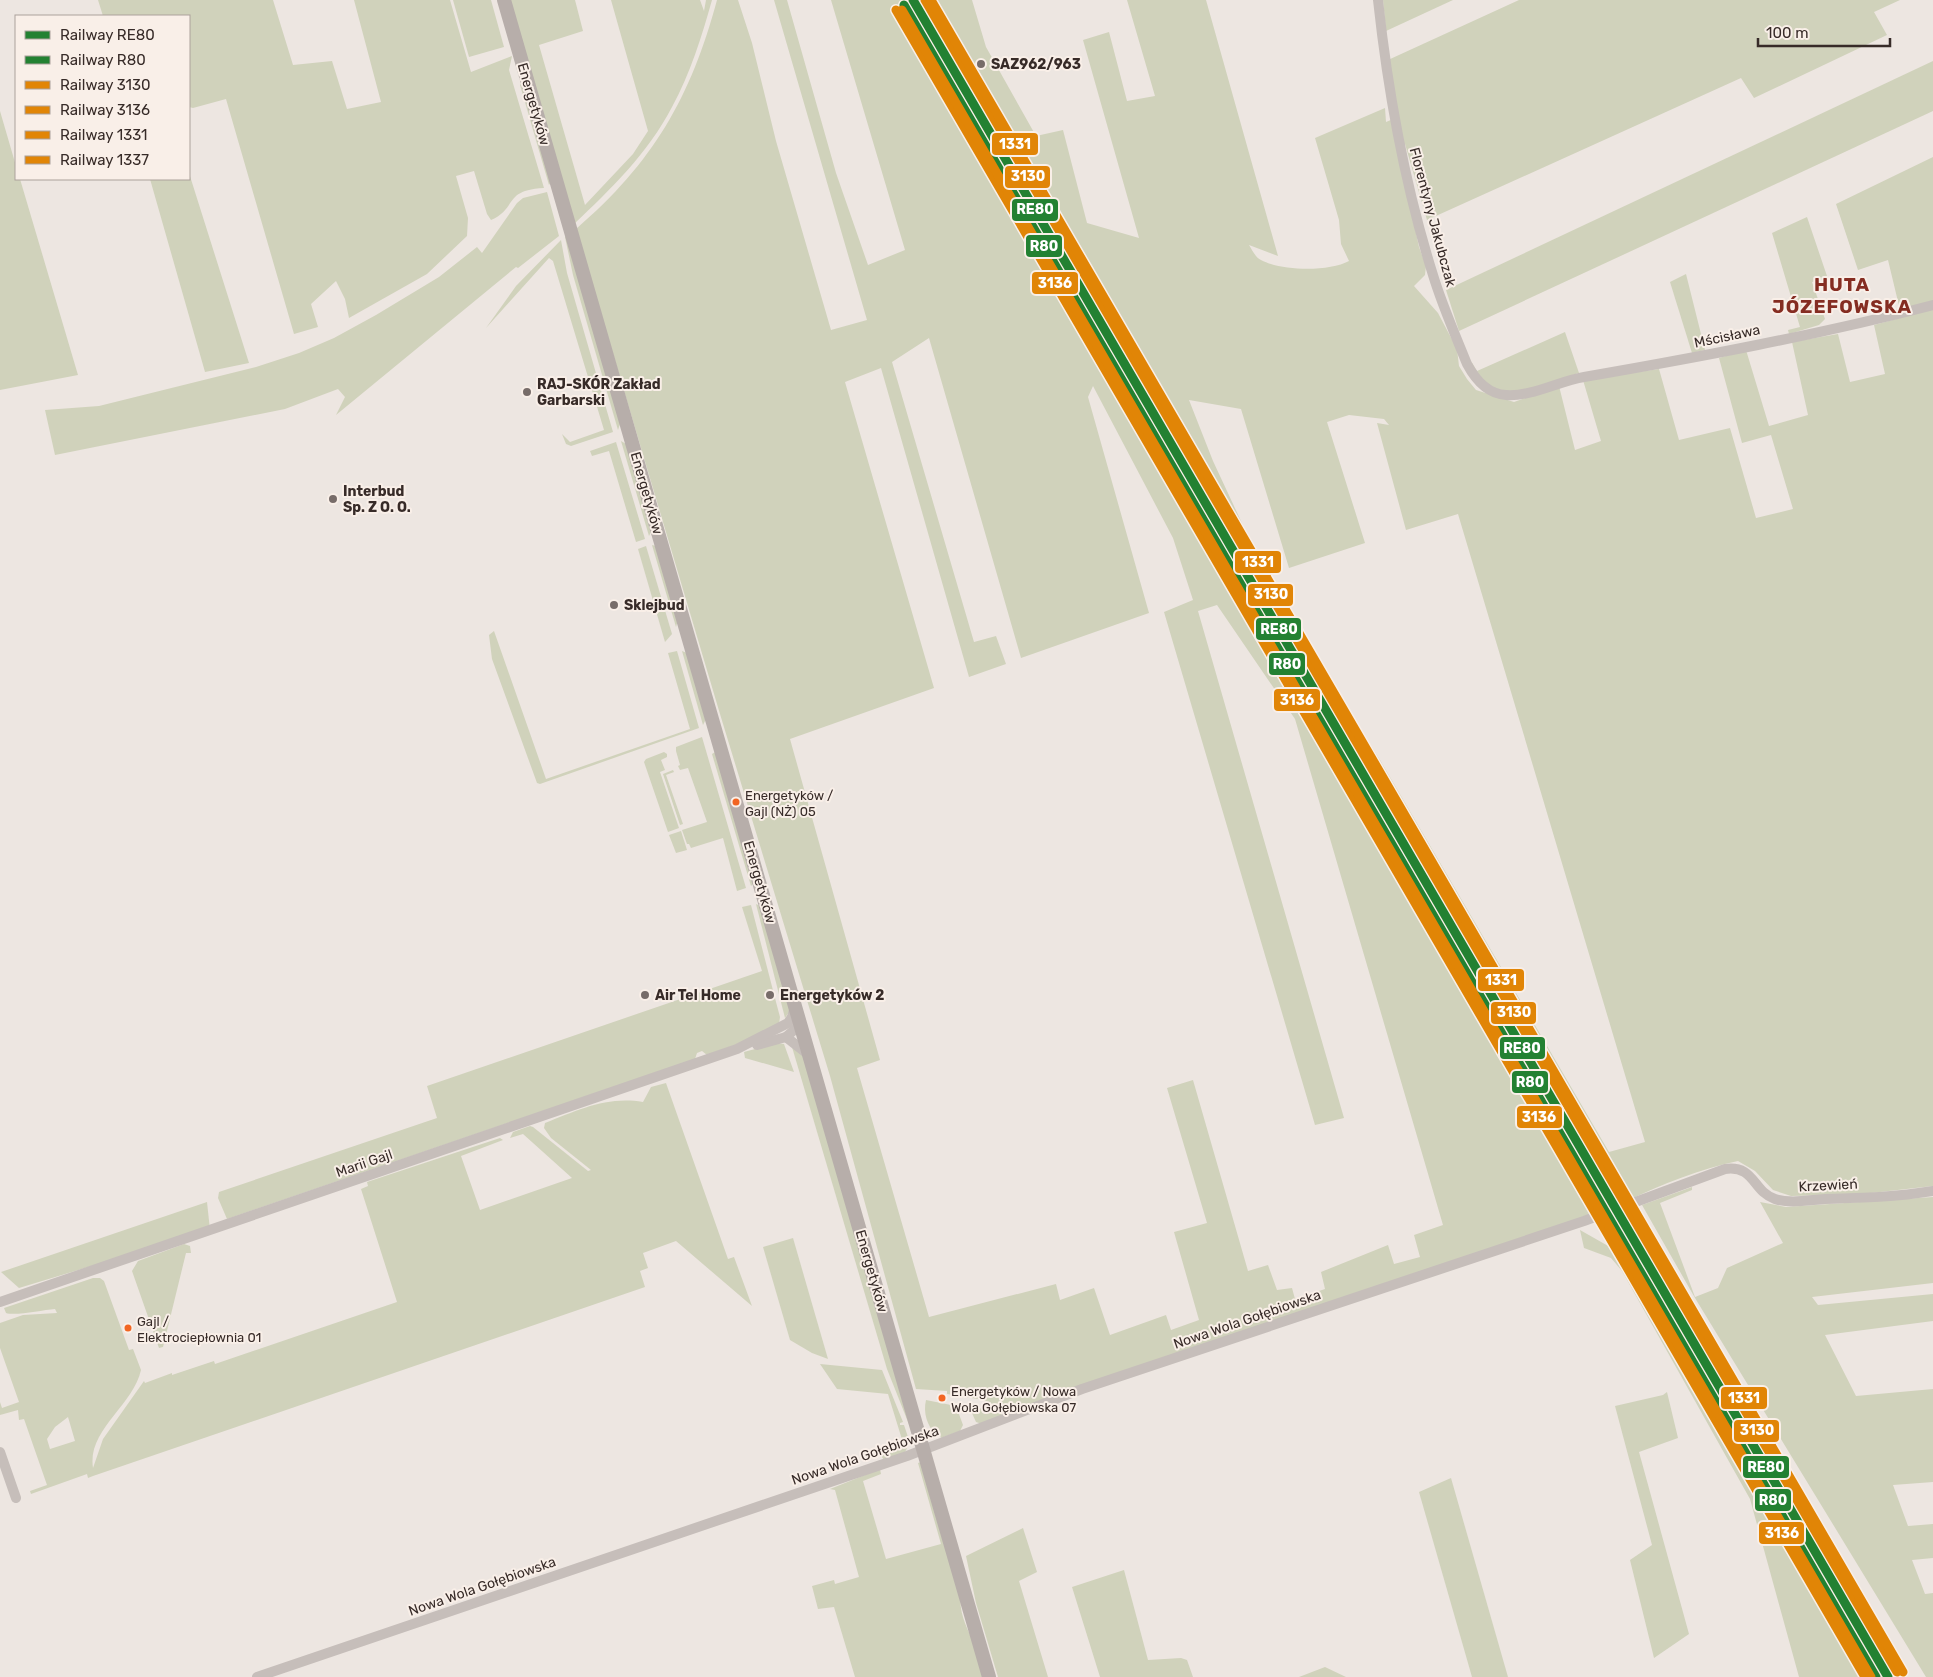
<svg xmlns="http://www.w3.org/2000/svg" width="1933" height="1677" font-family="Rubik,sans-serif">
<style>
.green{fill:#d0d2bb;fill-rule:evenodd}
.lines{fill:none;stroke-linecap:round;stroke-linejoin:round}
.street{stroke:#c6beba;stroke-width:10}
.secondary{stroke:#b7aeaa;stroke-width:14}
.rail-1-casing{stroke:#f9efe8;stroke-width:12}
.rail-2-casing{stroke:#f9efe8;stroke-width:12}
.rail-3-casing{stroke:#f9efe8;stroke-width:12}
.rail-4-casing{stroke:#f9efe8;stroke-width:12}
.rail-5-casing{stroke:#f9efe8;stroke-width:12}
.rail-6-casing{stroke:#f9efe8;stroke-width:12}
.rail-1{stroke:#238132;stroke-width:9}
.rail-2{stroke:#238132;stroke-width:9}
.rail-3{stroke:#e18506;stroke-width:9}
.rail-4{stroke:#e18506;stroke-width:9}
.rail-5{stroke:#e18506;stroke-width:9}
.rail-6{stroke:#e18506;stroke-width:9}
.poi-dot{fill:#776c69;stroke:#f9efe8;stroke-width:2}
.bus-dot{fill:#f26522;stroke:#f9efe8;stroke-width:2}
.labels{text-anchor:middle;stroke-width:4;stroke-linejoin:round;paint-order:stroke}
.bus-label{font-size:13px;fill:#372b28;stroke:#f9efe8;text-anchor:start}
.poi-label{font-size:14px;font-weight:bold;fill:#372b28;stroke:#f9efe8;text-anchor:start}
.street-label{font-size:14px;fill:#372b28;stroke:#f9efe8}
.district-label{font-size:19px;font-weight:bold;letter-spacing:1px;fill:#852d22;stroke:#f9efe8}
.line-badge{stroke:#f9efe8;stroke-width:2}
.badge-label{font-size:14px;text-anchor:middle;font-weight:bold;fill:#fff}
</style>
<rect width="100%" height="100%" fill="#ede6e1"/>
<g class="green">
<path d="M98 0H273L293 65 332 61 347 109 381 102 354 0H450L471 72 512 56 509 70 544 188C503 190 518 208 491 220L487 214 474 171 456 176 468 218 467 236 427 274 349 318 345 299 336 281 311 304 318 327 294 334 226 99 193 108 189 107V16H103Z"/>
<path d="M453 0H491L504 47 469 57Z"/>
<path d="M510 0H575L583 31 539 45 585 205 633 154 648 131 611 0H700L704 11 706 0H712C702 36 690 74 672 107 648 153 611 189 574 224Z"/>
<path d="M717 0H738L752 43 776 141 831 330 867 320 774 0H787L836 173 868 265 905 250 831 0H901L1412 881 1606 1209 1012 1412 978 1399 947 1394V1391L916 1389 830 1076 720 714 576 229C653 163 691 97 717 0ZM929 338 1021 658 1149 613 1088 397 1093 386 1173 538 1193 600 1164 612 1315 1125 1344 1118 1198 611 1217 605 1295 719 1443 1225 1414 1235 1420 1257 1394 1264 1388 1245 1321 1272 1325 1289 1295 1299 1292 1288 1277 1290 1268 1265 1248 1271 1193 1080 1167 1088 1207 1223 1174 1232 1199 1320 1171 1330 1166 1315 1110 1335 1094 1288 1060 1300 1056 1284 929 1317 857 1068 880 1060 790 739 934 688 845 382 881 368 969 677 1006 664 996 636 974 642 892 362Z"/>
<path d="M929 0H972L986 47 1036 136 1063 130 1087 223 1139 238 1083 40 1109 32 1127 101 1155 96 1127 0H1206L1278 256 1249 245C1252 250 1256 258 1261 260 1281 271 1329 272 1349 261L1341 244 1339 220 1315 138 1385 108 1386 122 1398 117 1388 60 1519 0H1900L1874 12 1887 35 1754 98 1741 78 1427 220 1405 144 1398 147 1419 247 1426 266 1425 275 1414 286 1438 313 1457 349 1459 366 1467 379 1476 390 1514 402 1559 386 1575 450 1601 441 1583 380 1659 369 1679 440 1730 428 1756 518 1793 509 1771 435 1742 443 1719 358 1746 350 1769 426 1808 415 1792 342 1838 334 1850 382 1885 374 1874 325 1933 309V1186L1862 1194 1791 1196 1773 1190 1755 1171 1738 1161C1700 1169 1662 1184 1627 1201L1152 393 1013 151ZM1189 400 1241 409 1289 568 1365 543 1327 422 1349 415 1384 419 1389 425 1377 423 1406 530 1458 514 1645 1142 1609 1152 1380 760 1268 579 1213 461Z"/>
<path d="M1383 0H1453L1386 31Z"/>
<path d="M1933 61V111L1459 331 1446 290Z"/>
<path d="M522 82 551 182 549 185 520 85Z"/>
<path d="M0 111 16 166V179H20L78 375 0 390Z"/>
<path d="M1933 157V301L1900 310 1888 260 1858 270 1836 204Z"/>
<path d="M189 173 249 363 205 372 150 179H189Z"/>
<path d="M547 192 559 236 518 268 516 267 336 415 345 397 338 389 285 409 55 455 45 410 99 406 256 367 299 353 334 338 376 315 439 277 477 247 482 253 517 203 523 198Z"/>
<path d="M1807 217 1828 279 1812 282 1825 319 1819 325 1789 334 1788 330 1800 327 1772 233Z"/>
<path d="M567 235 621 421 618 430 573 275 565 237Z"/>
<path d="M561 240 567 273 613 432 571 446 566 444 562 434 570 442 604 430 553 261 549 258 486 328 516 286Z"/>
<path d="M1686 274 1705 350 1692 353 1670 282Z"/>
<path d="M1565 332 1579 373C1563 378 1528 393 1512 393 1495 393 1476 377 1471 361L1477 371Z"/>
<path d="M621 441 626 444 652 530 649 536Z"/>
<path d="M616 442 645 539 636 542 609 451 592 456 590 451Z"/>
<path d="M652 545 656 546 678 620 676 627Z"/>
<path d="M646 546 672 634 665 642 638 549Z"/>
<path d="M494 631 546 779 690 729 668 653 677 651 699 728 540 784 537 783 492 659 489 635Z"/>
<path d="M682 651 687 653 706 719 703 725Z"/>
<path d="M702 737 746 888 737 891 723 838 691 848 689 844H687L682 830 707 822 688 768 680 770 678 766 680 765 676 751V747Z"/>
<path d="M717 751 754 883 751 886 712 754Z"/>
<path d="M664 752 667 754V757L661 760 665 770 660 772 679 828 668 832 644 762 646 759Z"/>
<path d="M673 770 674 772 666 775 683 824 680 825 663 774Z"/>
<path d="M681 831 687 850 676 853 669 835Z"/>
<path d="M756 904 760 906 790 1000 789 1012 785 1018Z"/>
<path d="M751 905 776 1002 780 1017 779 1024 735 1045 707 1055 702 1051 697 1053 695 1059 227 1219 218 1198 219 1192 437 1118 427 1086 762 971 742 907Z"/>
<path d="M776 1043 784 1044 794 1072 745 1058 744 1052Z"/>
<path d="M792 1047 804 1056 910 1427 887 1369Z"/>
<path d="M666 1083 728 1259 734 1257 752 1306 676 1241 643 1253 648 1268 640 1271 645 1287 93 1476 88 1478 87 1474 31 1494 30 1491 47 1485 24 1419 19 1420 18 1410 0 1415V1402L2 1408 19 1402 0 1348V1323L23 1315 57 1313 55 1309C42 1310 16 1316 6 1313L4 1308 93 1278H100L104 1281 129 1350 133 1349 141 1370C133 1406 87 1430 93 1468L103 1439 144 1381 145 1383 172 1373V1375L214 1361 215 1364 397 1302 361 1189 368 1186 367 1182 500 1138 503 1140 461 1156 480 1210 572 1178 523 1134 510 1138 513 1132 530 1126 533 1127 588 1171 591 1170 551 1138 544 1128 545 1123C579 1110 606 1096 643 1102L651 1087ZM68 1417 75 1441 50 1449 47 1439 55 1427Z"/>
<path d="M1692 1187V1190L1660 1203 1695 1297 1718 1288 1727 1268 1783 1243 1760 1202 1786 1207 1933 1197V1283L1812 1297 1818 1305 1933 1294V1321L1825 1335 1856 1396 1933 1389V1482L1893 1485 1908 1526 1933 1524V1558L1912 1560 1925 1594 1933 1593V1677H1926L1695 1298 1642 1205Z"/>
<path d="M207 1202 210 1230 19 1288 1 1272Z"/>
<path d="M1580 1230 1617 1251 1864 1677H1799L1750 1499 1622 1271 1611 1258 1584 1248Z"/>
<path d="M793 1238 828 1359 812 1353 790 1340 763 1247Z"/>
<path d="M184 1244 190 1246 191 1253H186L163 1347 159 1348 132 1271 138 1261Z"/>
<path d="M820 1364 882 1370 903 1422 900 1423V1425H904L910 1443 905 1452 884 1460 880 1454 904 1446 888 1394 837 1389Z"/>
<path d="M1667 1392 1678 1438 1639 1452 1689 1634 1654 1658 1630 1560 1652 1545 1615 1406 1663 1395Z"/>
<path d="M926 1400 956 1406 963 1425 960 1431 941 1438 940 1435H936C927 1425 923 1413 926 1400Z"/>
<path d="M975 1408 996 1409 1002 1415 982 1424 976 1422 971 1411Z"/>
<path d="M921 1462 961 1592C958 1613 967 1627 975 1646 979 1655 981 1667 984 1677H855L834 1607 818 1609 812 1586 834 1580 835 1584 859 1577 835 1490 830 1489 880 1469 881 1474 863 1481 886 1559 941 1544 918 1463Z"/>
<path d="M1451 1478 1508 1677H1472L1419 1492Z"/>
<path d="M1023 1528 1037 1572 1019 1581 1048 1677H998L976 1603 966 1556Z"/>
<path d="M1124 1570 1148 1660 1181 1658 1187 1660 1193 1677H1100L1072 1587Z"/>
<path d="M1325 1667 1346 1677H1299Z"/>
</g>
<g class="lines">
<g class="street">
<path d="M1378 0C1388 93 1405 186 1433 275 1442 305 1455 334 1467 364 1475 379 1488 394 1506 395 1531 397 1559 381 1584 377 1700 357 1818 335 1933 305"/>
<path d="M786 1037 809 1055"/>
<path d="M757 1045 786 1037 801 1024"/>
<path d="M0 1302 737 1049 788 1023 792 1017 795 1007"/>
<path d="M0 1452 16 1498"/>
<path d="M257 1677 907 1456 1082 1389 1584 1221 1725 1169C1755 1165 1752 1191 1775 1199 1790 1204 1809 1200 1825 1199 1861 1198 1897 1197 1933 1191"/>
</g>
<path class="secondary" d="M504 0 989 1677"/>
<g class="rail-1-casing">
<path id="rail-1" d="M913 0 1888 1677"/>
</g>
<g class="rail-2-casing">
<path id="rail-2" d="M904 5 1876 1677"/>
</g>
<g class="rail-3-casing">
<path id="rail-3" d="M925 0 1897 1672"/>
</g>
<g class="rail-4-casing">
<path id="rail-4" d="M896 10 1865 1677"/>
</g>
<g class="rail-5-casing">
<path id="rail-5" d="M931 0 1903 1672"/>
</g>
<g class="rail-6-casing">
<path id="rail-6" d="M902 10 1871 1677"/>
</g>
<use href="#rail-1" class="rail-1"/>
<use href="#rail-2" class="rail-2"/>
<use href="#rail-3" class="rail-3"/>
<use href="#rail-4" class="rail-4"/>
<use href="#rail-5" class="rail-5"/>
<use href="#rail-6" class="rail-6"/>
</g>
<g class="poi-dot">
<circle cx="981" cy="64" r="5"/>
<circle cx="527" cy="392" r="5"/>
<circle cx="333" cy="499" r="5"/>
<circle cx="614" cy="605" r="5"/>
<circle cx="645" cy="995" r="5"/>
<circle cx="770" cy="995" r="5"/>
</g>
<g class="bus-dot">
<circle cx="736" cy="802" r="4.5"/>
<circle cx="128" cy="1328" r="4.5"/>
<circle cx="942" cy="1398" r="4.5"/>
</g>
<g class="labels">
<g class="bus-label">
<text x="745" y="800">Energetyków /<tspan x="745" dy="16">Gajl (NŻ) 05</tspan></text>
<text x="137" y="1326">Gajl /<tspan x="137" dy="16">Elektrociepłownia 01</tspan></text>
<text x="951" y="1396">Energetyków / Nowa<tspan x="951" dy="16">Wola Gołębiowska 07</tspan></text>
</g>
<g class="poi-label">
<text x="991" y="69">SAZ962/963</text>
<text x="537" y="389">RAJ-SKÓR Zakład<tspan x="537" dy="16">Garbarski</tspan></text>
<text x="343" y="496">Interbud<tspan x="343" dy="16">Sp. Z O. O.</tspan></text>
<text x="624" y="610">Sklejbud</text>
<text x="655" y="1000">Air Tel Home</text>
<text x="780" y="1000">Energetyków 2</text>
</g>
<g class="street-label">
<text transform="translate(534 104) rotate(74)" y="5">Energetyków</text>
<text transform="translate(1433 217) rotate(75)" y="5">Florentyny Jakubczak</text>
<text transform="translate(1727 336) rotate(-12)" y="5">Mścisława</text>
<text transform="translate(647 493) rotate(74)" y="5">Energetyków</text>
<text transform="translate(760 882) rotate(74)" y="5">Energetyków</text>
<text transform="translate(364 1163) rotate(-19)" y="5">Marii Gajl</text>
<text transform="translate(1828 1185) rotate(-3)" y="5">Krzewień</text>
<text transform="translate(872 1271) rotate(74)" y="5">Energetyków</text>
<text transform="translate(1247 1319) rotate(-19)" y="5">Nowa Wola Gołębiowska</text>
<text transform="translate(865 1455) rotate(-19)" y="5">Nowa Wola Gołębiowska</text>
<text transform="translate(482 1586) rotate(-19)" y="5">Nowa Wola Gołębiowska</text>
</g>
<g class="district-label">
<text x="1842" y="291">HUTA<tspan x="1842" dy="22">JÓZEFOWSKA</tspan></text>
</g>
</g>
<g class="line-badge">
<rect x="991" y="132" width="48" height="24" rx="5" fill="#e18506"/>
<rect x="1004" y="165" width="47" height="24" rx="5" fill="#e18506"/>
<rect x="1011" y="198" width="48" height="24" rx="5" fill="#238132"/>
<rect x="1025" y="234" width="38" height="24" rx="5" fill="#238132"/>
<rect x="1031" y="271" width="48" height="24" rx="5" fill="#e18506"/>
<rect x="1234" y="550" width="48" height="24" rx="5" fill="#e18506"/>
<rect x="1247" y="583" width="47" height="24" rx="5" fill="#e18506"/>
<rect x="1255" y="617" width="47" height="24" rx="5" fill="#238132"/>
<rect x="1268" y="652" width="38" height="24" rx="5" fill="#238132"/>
<rect x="1273" y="688" width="48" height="24" rx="5" fill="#e18506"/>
<rect x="1477" y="968" width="48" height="24" rx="5" fill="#e18506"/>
<rect x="1490" y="1001" width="47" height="24" rx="5" fill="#e18506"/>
<rect x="1499" y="1036" width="47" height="24" rx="5" fill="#238132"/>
<rect x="1511" y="1070" width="38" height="24" rx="5" fill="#238132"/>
<rect x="1516" y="1105" width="47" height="24" rx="5" fill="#e18506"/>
<rect x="1720" y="1386" width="48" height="24" rx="5" fill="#e18506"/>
<rect x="1733" y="1419" width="47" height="24" rx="5" fill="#e18506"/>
<rect x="1742" y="1455" width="48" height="24" rx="5" fill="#238132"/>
<rect x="1754" y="1488" width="38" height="24" rx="5" fill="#238132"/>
<rect x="1758" y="1521" width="47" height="24" rx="5" fill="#e18506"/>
</g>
<g class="badge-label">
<text x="1015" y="149">1331</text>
<text x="1028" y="181">3130</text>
<text x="1035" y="214">RE80</text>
<text x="1044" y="251">R80</text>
<text x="1055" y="288">3136</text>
<text x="1258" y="567">1331</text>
<text x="1271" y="599">3130</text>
<text x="1279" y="634">RE80</text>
<text x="1287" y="669">R80</text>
<text x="1297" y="705">3136</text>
<text x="1501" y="985">1331</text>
<text x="1514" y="1017">3130</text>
<text x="1522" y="1053">RE80</text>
<text x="1530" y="1087">R80</text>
<text x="1539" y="1122">3136</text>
<text x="1744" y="1403">1331</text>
<text x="1757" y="1435">3130</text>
<text x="1766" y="1472">RE80</text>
<text x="1773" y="1505">R80</text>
<text x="1782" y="1538">3136</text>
</g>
<rect x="15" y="15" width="175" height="165" fill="#f9efe8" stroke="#aba19b"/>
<rect x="25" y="31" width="25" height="8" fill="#238132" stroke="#aba19b"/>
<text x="60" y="40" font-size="15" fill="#372b28">Railway RE80</text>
<rect x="25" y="56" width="25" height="8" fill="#238132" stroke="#aba19b"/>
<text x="60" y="65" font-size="15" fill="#372b28">Railway R80</text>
<rect x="25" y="81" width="25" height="8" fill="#e18506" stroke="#aba19b"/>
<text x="60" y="90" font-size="15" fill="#372b28">Railway 3130</text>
<rect x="25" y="106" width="25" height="8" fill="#e18506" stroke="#aba19b"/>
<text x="60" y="115" font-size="15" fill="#372b28">Railway 3136</text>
<rect x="25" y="131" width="25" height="8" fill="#e18506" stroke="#aba19b"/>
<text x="60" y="140" font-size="15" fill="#372b28">Railway 1331</text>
<rect x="25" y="156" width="25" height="8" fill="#e18506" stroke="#aba19b"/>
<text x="60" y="165" font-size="15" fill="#372b28">Railway 1337</text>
<path d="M1758 38v8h132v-8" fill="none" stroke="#372b28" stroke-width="2.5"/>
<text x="1766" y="38" font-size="15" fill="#372b28" stroke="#f9efe8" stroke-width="4" paint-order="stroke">100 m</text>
</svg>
